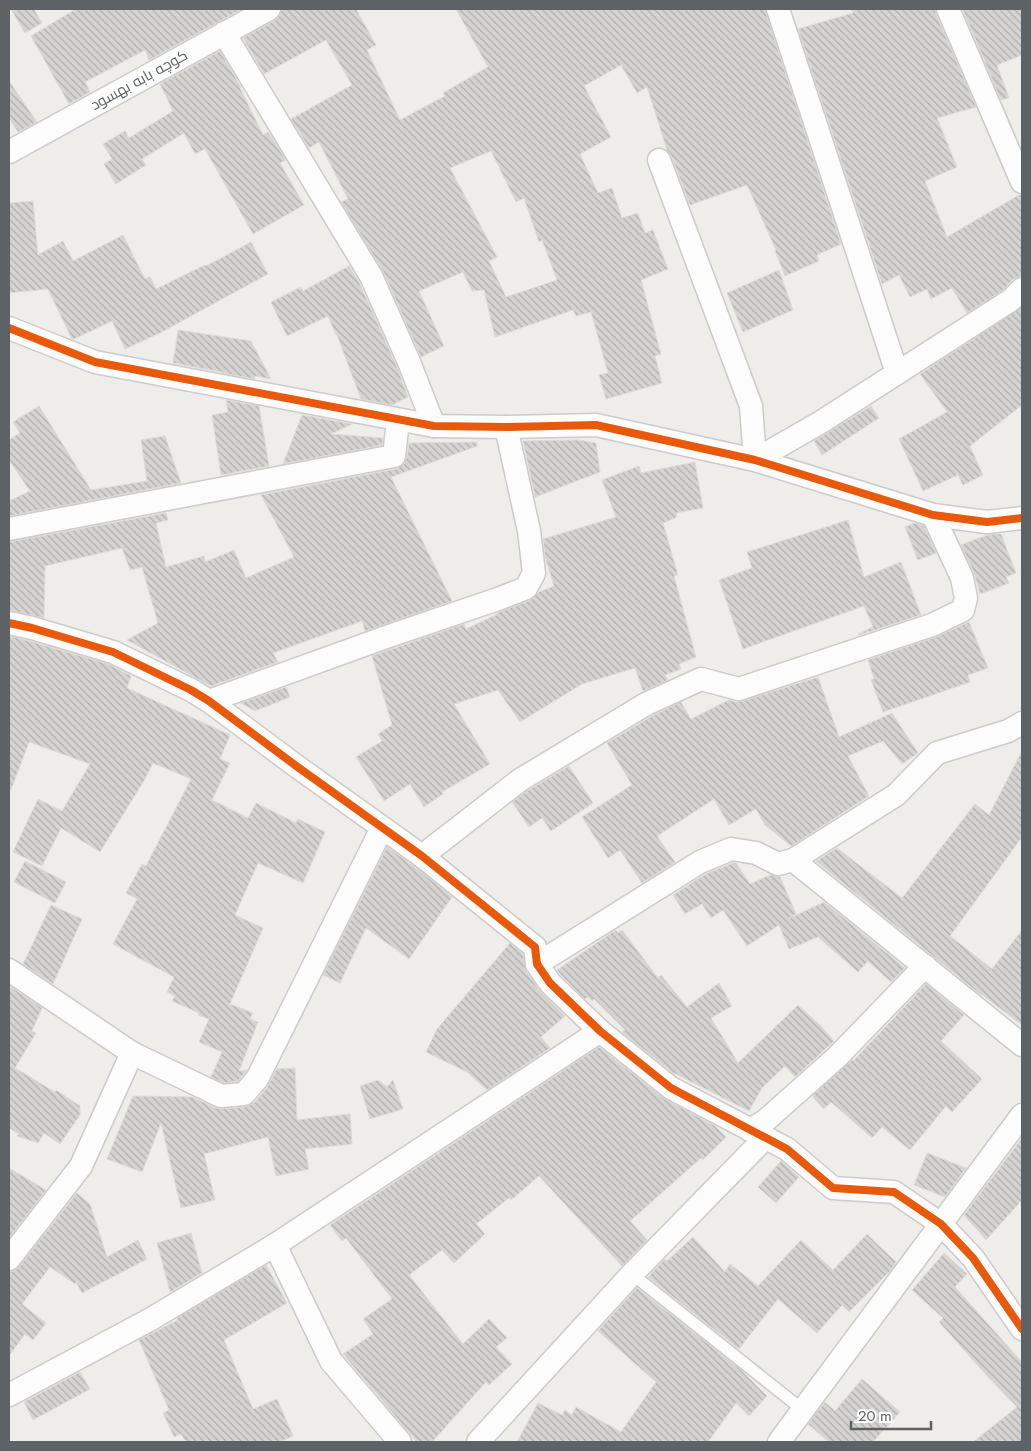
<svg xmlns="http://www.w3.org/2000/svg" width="1031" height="1451" font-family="Jost,Cairo,sans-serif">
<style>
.building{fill:url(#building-back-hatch);stroke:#dedcd8;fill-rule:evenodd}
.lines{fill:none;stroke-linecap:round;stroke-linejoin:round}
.service-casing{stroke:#cbcbcb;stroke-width:14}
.minor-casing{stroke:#cbcbcb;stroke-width:25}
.service{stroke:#fcfcfc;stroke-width:11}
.minor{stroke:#fcfcfc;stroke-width:22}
.cycleway-casing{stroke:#fff;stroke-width:11}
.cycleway{stroke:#e8590c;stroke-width:8}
.labels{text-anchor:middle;stroke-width:4;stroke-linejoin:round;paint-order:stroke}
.street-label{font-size:15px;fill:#5d6267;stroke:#fff}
</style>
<defs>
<pattern id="building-back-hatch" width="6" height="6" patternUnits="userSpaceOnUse" patternTransform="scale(1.25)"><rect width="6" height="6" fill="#d5d4d2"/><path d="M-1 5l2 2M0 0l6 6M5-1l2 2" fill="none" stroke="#b0afae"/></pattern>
</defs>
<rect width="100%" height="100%" fill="#eeede9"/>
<g class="building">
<path d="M11 9H34L42 23 25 33Z"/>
<path d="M76 9H242L149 60 145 50 85 82 90 92 69 104 31 36Z"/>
<path d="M282 9H356L376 45 367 50 400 120 445 96 443 93 488 67 456 9H765L766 13 841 244 817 255 819 261 785 276 775 251 776 250 747 185 690 205 671 155 667 150 647 87 637 93 621 65 584 86 611 137 580 154 598 193 612 188 622 218 638 213 645 233 653 230 668 269 641 280 661 354 655 356 662 383 606 399 599 375 608 373 591 312 576 316 573 310 495 337 484 290 472 291 463 272 419 291 444 346 421 357 383 271 341 202 348 199 319 142 309 148 291 119 352 85 326 40 264 74 243 38 276 20 280 15ZM491 151 516 202 524 198 539 242 542 240 557 280 506 297 489 261 497 257 450 168Z"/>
<path d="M851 9H935L936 14 976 107 937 118 957 167 925 181 947 237 1019 195H1022V276L1018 277 1013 279 1003 290 967 313 952 288 931 299 927 289 910 297 899 275 882 284 798 29 853 13Z"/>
<path d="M966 9H1022V55L997 65 1009 98 1001 100 963 10Z"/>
<path d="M220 51 241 87 240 88 263 135 268 132 286 160 280 163 304 205 253 234 205 149 195 154 184 133 142 159 146 165 116 184 104 164 112 159 103 144 125 131 129 138 173 111 160 84Z"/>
<path d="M9 81 37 122 18 132 9 118Z"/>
<path d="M33 201 38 255 63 241 73 261 123 235 145 279 150 277 156 289 205 265 206 266 251 242 268 274 160 333 125 349 112 321 74 339H72L48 289 9 293V203Z"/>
<path d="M349 266 359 282 397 367 408 397 392 405 361 399 337 335H336L328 316 287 336 271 302 301 287 303 291Z"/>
<path d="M779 270 793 310 743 332 727 293Z"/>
<path d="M1022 307V405L970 446 983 475 963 485 958 475 923 491 899 439 947 412 920 374Z"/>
<path d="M178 330 251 341 271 379 254 376 255 379 222 373V372L173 363Z"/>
<path d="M226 400 259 406 269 466 221 475 212 415 228 412Z"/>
<path d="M39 406 91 490 147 481 141 440 165 436 181 483 9 516V501L30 491 9 460V440L20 433 13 422Z"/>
<path d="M871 406 879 418 822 455 814 441Z"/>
<path d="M302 415 352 424 331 434 383 438 382 445 283 464Z"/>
<path d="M578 440 596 443 600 472 535 497 523 441Z"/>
<path d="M477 442V446L391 477 452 601 365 631 362 621 273 653 278 662 211 686 127 640 158 623 142 567 130 570 122 548 45 566 44 618 9 610V542L166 513 168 520 156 523 166 567 204 556 205 562 234 550 246 578 294 557 261 495 396 469 404 464 407 457 409 443Z"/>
<path d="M695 462 703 508 676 513 677 517 663 523 678 575 674 576 696 657 679 664 681 669 665 675 668 680 643 691 635 668 582 684 520 722 498 690 454 704 490 764 442 792 443 794 424 807 410 784 384 801 356 757 382 741 378 734 392 725 372 656 464 624 466 629 498 614 497 613 531 600 539 592 554 586 545 556 543 539 616 517 602 480 639 466 641 473Z"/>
<path d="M848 520 864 577 901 562 921 615 859 635 858 634 873 627 864 606 743 649 719 580 752 568 747 552Z"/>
<path d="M915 523 924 526 936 553 918 560 905 527Z"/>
<path d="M1001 534 1016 573 1006 577 1009 583 980 594 974 573 961 545 987 535Z"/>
<path d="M969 622 988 668 968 675 970 682 883 712 871 680 874 679 868 660 936 637Z"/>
<path d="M9 636 29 641 108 664 131 676 127 688 230 735 220 759 230 763 212 800 248 818 256 803 296 823 298 819 325 832 303 883 258 863 235 915 263 928 230 1004 253 1013 250 1019 258 1022 239 1071 247 1070 238 1081 223 1083 211 1077 222 1052 199 1042 209 1019 198 1015 199 1013 172 1001 175 996 167 992 174 977 113 944 137 899 126 893 142 864 146 866 191 779 153 763 145 779 100 852 61 828 42 866 13 852 38 799 62 811 90 764 29 742 11 790 9 789Z"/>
<path d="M818 677 839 737 892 713 918 753 902 764 883 741 848 756 869 796 791 846 765 825 756 809 729 825 714 799 657 836 675 862 642 883 620 850 608 858 582 817 632 785 607 743 652 716 681 702 691 719 729 700 736 702 743 701Z"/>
<path d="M286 687 290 697 255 711 241 703Z"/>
<path d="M1022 751V837L950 936 992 969 1022 930V1025L981 994V995L816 861 837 848 902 898 975 804 989 815Z"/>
<path d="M569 766 593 803 551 831 542 818 529 827 512 802 527 791Z"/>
<path d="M387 847 414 866 452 897 409 959 366 928 340 983 323 975Z"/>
<path d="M25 861 66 882 55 903 14 882Z"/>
<path d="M733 863H736L750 884 770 875 780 877 796 914 788 919 824 902 905 968 891 982 868 961 858 972 818 937 789 949 779 925 747 946 723 910 711 918 702 904 685 914 673 895 706 874Z"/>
<path d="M51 905 82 919 53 984 23 964Z"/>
<path d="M616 930 618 933 622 930 658 978 661 975 687 1007 719 983 732 1006 711 1018 738 1063 798 1005 820 1025 834 1041 795 1077 785 1066 762 1088 749 1111 672 1072 622 1032 625 1030 594 999 592 1001 588 997 585 999 560 974 557 970Z"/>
<path d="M510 943 523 954 526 971 539 990 565 1016 541 1037 550 1048 487 1090 467 1072 426 1052 437 1029Z"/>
<path d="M926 984 964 1015 941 1041 982 1079 952 1112 946 1106 910 1150 882 1127 872 1138 831 1102 824 1109 812 1096 852 1060 853 1061Z"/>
<path d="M11 987 42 1008 32 1031 36 1033 15 1068 55 1092 56 1090 80 1106V1115L60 1144 44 1133 38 1143 17 1136 19 1134 9 1128V992Z"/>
<path d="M599 1047 663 1098 715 1126 726 1137 703 1160 701 1158 630 1221 647 1240 622 1266 539 1176 511 1200 509 1198 476 1224 485 1234 454 1263 442 1250 409 1275 463 1344 489 1319 507 1338 496 1347 512 1364 489 1385 486 1382 432 1442H417L343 1354 373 1334 363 1319 392 1299 346 1238 342 1241 330 1225Z"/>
<path d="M295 1068 297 1120 350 1114 352 1144 305 1149 309 1169 276 1176 268 1137 204 1154 215 1200 181 1208 161 1123 142 1172 107 1159 133 1096 192 1097 216 1108 222 1109 245 1107 254 1103 267 1088 277 1069Z"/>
<path d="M378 1080 387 1087 393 1080 403 1109 370 1119 360 1086Z"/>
<path d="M1022 1138V1200L986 1240 964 1215Z"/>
<path d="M927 1153 966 1168 945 1197 914 1185Z"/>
<path d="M781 1161 799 1177 776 1203 758 1187Z"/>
<path d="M9 1168 46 1190 9 1238Z"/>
<path d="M77 1193 90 1204 107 1257 138 1240 147 1259 82 1293 76 1282 75 1284 50 1267 22 1304 46 1323 33 1340 25 1334 9 1356V1272L14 1271 19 1267Z"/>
<path d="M191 1233 202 1273 170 1292 157 1243Z"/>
<path d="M867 1234 896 1262 889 1272 849 1312 842 1305 817 1333 778 1299 739 1349 648 1277 665 1259 667 1261 693 1237 725 1272 730 1264 758 1286 801 1240 833 1270Z"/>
<path d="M944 1253 967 1274 955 1287 1022 1362V1442H973L1017 1407 988 1377 939 1322 943 1318 912 1290Z"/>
<path d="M266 1265 287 1303 224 1340 253 1409 277 1399 293 1436 279 1442H186L181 1434 174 1437 163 1413 169 1410 139 1340 178 1320 177 1318Z"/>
<path d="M637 1288 740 1369 767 1396 749 1416 736 1403 708 1442H517L538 1403 562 1415 565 1410 572 1415 576 1407 621 1432 656 1382 598 1331Z"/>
<path d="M80 1372 90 1389 33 1420 24 1402Z"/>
<path d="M862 1379 900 1412 873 1442H829L808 1424 825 1402 835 1411Z"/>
</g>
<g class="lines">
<g class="service-casing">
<path id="service" d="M632 1274 803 1410"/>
</g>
<g class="minor-casing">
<g id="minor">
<path d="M778 9 897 373"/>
<path d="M948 9 1022 182"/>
<path d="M224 33 371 276 409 362 434 426"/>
<path d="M9 152 269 9"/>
<path d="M659 160 751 406 755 460 821 422 1011 300 1022 289"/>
<path d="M9 328 95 362 434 426 506 427 596 425 755 460 933 515 987 522 1022 518"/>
<path d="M9 529 394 456 398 420"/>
<path d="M9 623 32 628 113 652 191 690 209 701 299 768 422 856 535 947 537 964 550 983 600 1031 671 1088 787 1149 833 1188 894 1192 941 1224 973 1258 1022 1329"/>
<path d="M209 701 389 636 498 599 526 588 534 573 529 531 506 427"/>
<path d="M422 856 520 780 646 704 701 679 739 689 932 625 963 610 966 598 962 578 933 515"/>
<path d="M793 860 1022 1045"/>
<path d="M537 964 700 862 731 849 756 853 778 864 793 860 896 795 937 753 1008 731 1022 723"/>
<path d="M9 970 132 1053 221 1096 244 1094 257 1079 382 828"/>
<path d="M750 1130 765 1121 837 1057 925 966"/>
<path d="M275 1245 331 1361 400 1442"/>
<path d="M9 1259 81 1166 132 1053"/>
<path d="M9 1395 151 1319 275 1245 600 1031"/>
<path d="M478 1442 632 1274 765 1138"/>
<path d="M779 1442 1022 1115"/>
</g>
</g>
<use href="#service" class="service"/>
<use href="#minor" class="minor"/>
<g class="cycleway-casing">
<g id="cycleway">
<path d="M9 328 95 362 434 426 506 427 596 425 755 460 933 515 987 522 1022 518"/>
<path d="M9 623 32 628 113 652 191 690 209 701 299 768 422 856 535 947 537 964 550 983 600 1031 671 1088 787 1149 833 1188 894 1192 941 1224 973 1258 1022 1329"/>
</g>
</g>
<use href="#cycleway" class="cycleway"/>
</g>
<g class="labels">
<g class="street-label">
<text transform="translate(139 80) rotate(-29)" y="5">کوچه بابه بهسود</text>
</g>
</g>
<rect width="1031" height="1451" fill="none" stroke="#5d6267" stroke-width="20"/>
<path d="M851 1421v8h80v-8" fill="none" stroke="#5d6267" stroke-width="2.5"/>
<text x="858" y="1421" font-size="15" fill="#5d6267" stroke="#ffffff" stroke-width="4" paint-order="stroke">20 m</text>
</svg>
